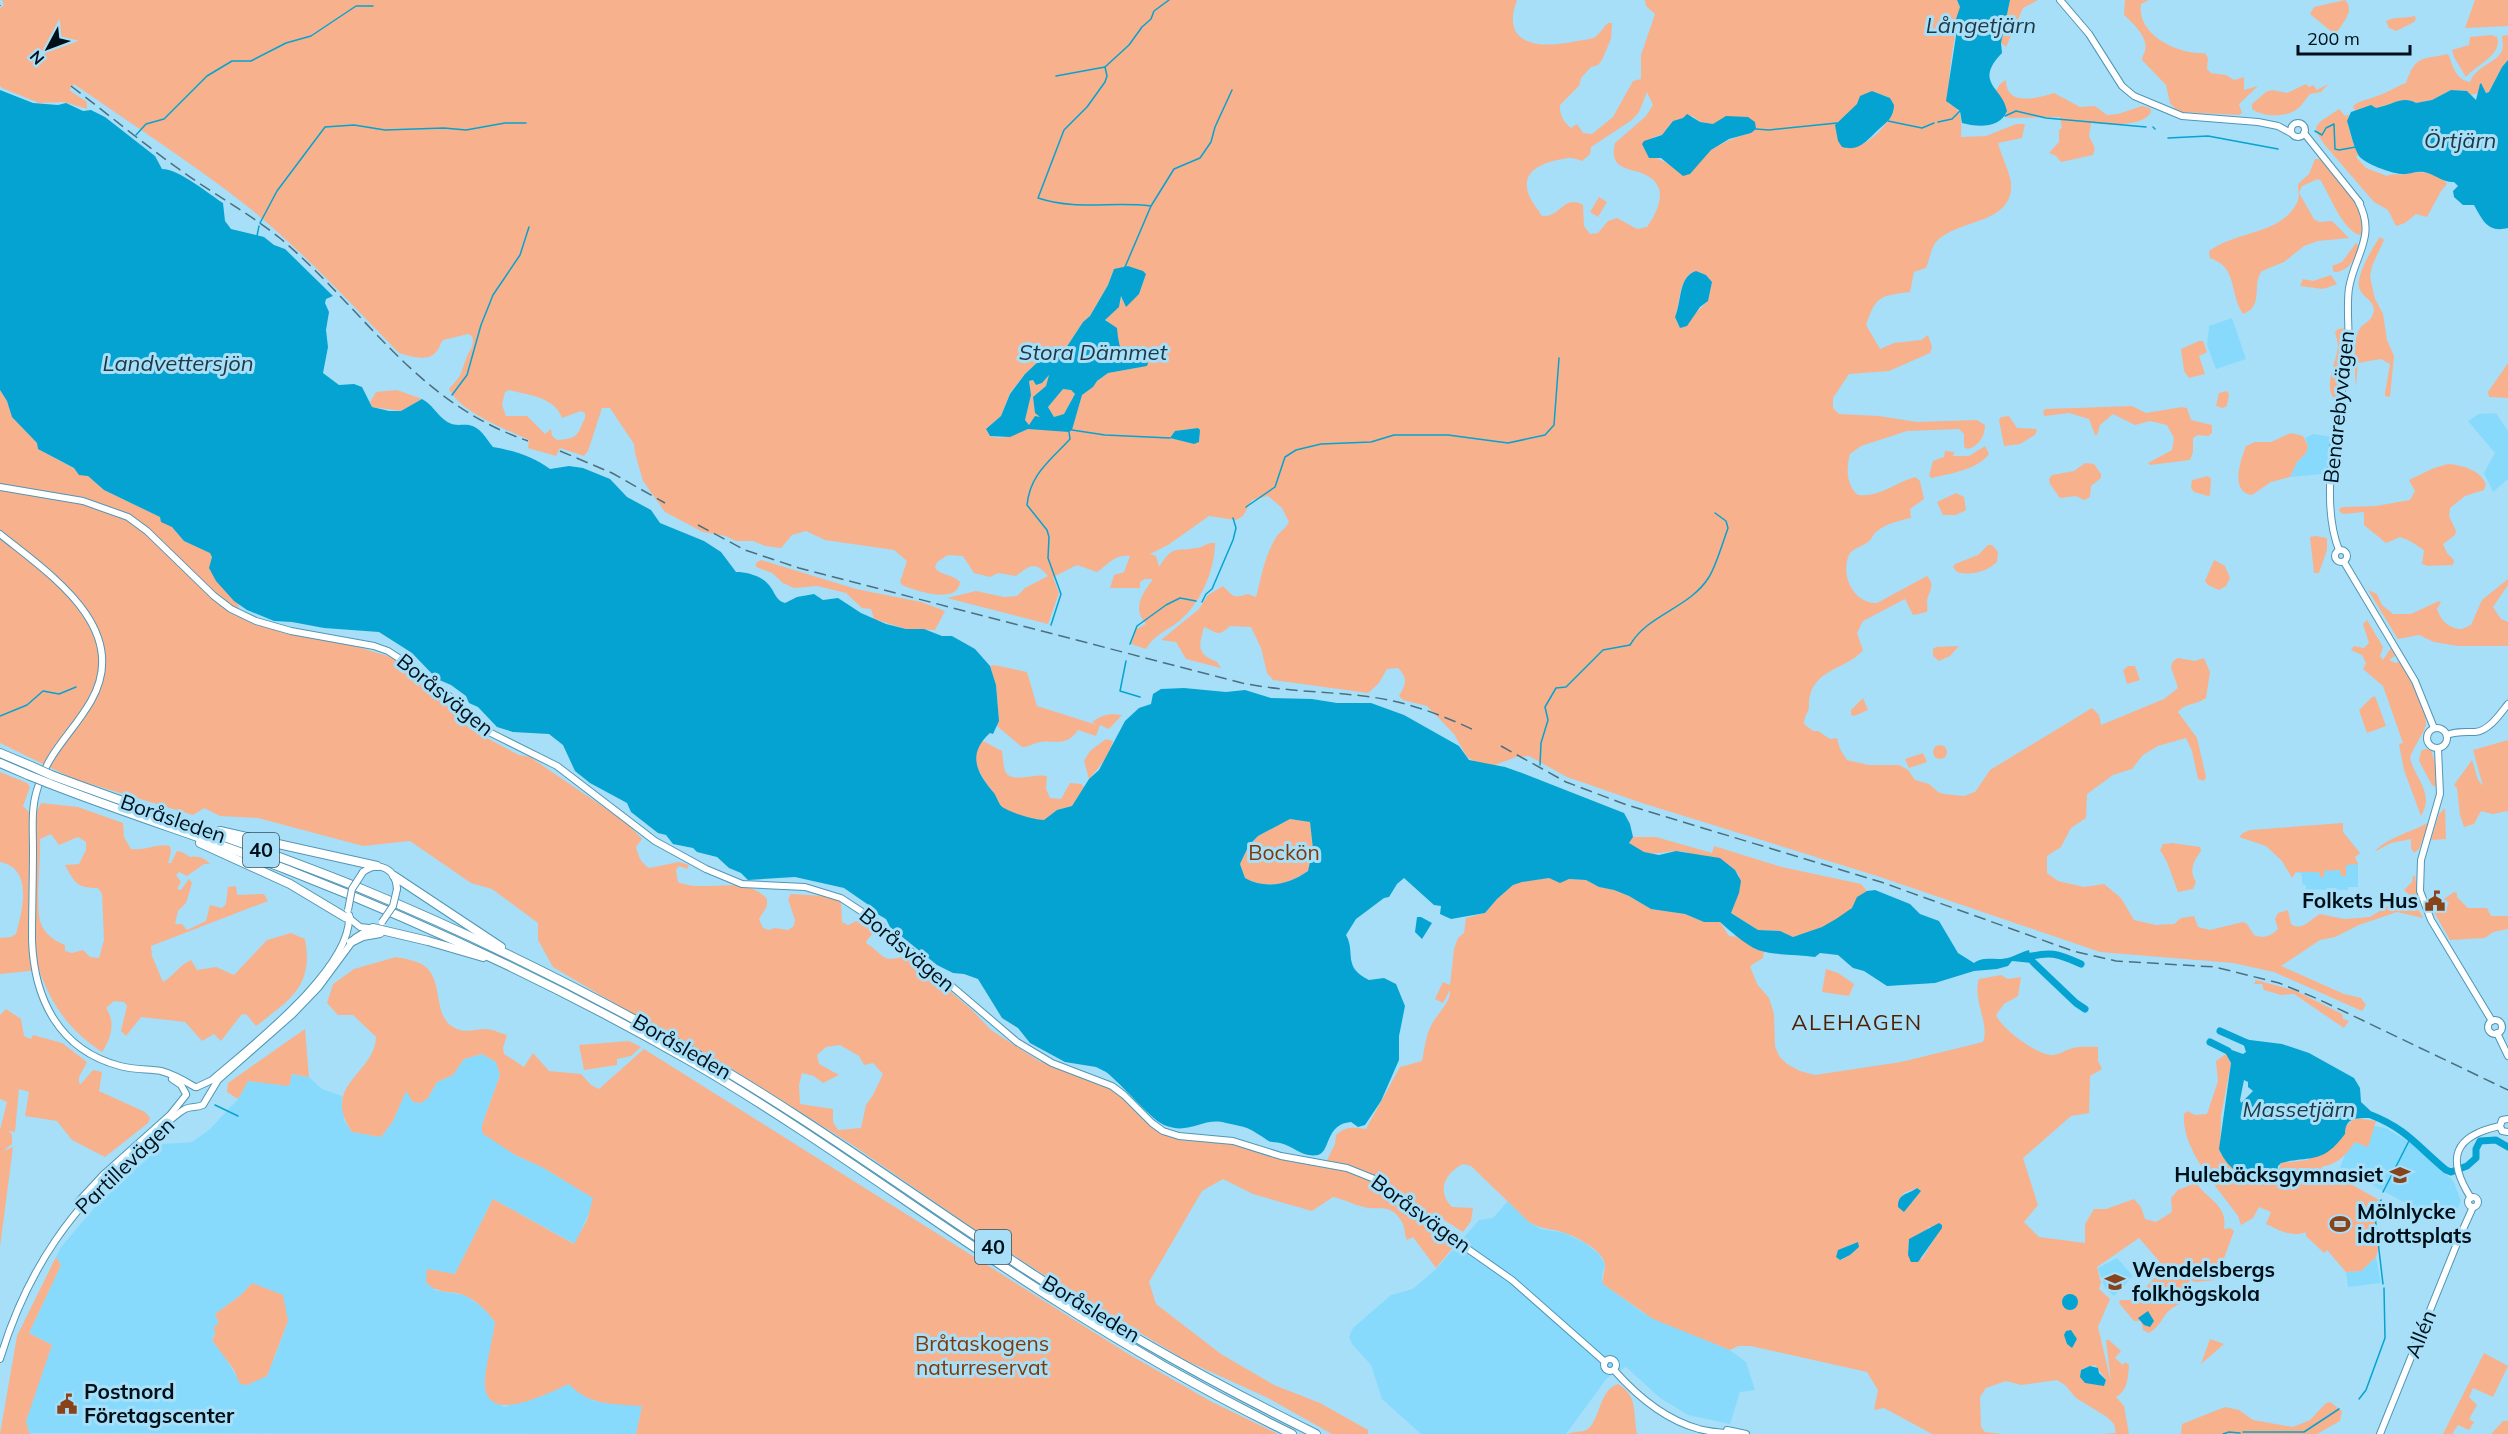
<svg xmlns="http://www.w3.org/2000/svg" width="2508" height="1434" font-family="Mulish,sans-serif">
<style>
.built{fill:#88dafd;fill-rule:evenodd}
.green{fill:#f8b18d;fill-rule:evenodd}
.water{fill:#05a3d1;fill-rule:evenodd}
.lines{fill:none;stroke-linecap:round;stroke-linejoin:round}
.stream{stroke:#05a3d1;stroke-width:1.5}
.river{stroke:#05a3d1;stroke-width:7}
.secondary-casing{stroke:#5096b4;stroke-width:8}
.highway-casing{stroke:#5096b4;stroke-width:10}
.secondary{stroke:#fff;stroke-width:6}
.highway{stroke:#fff;stroke-width:8}
.rail{stroke:#4c6f7f;stroke-width:1.5;stroke-dasharray:12 6;stroke-linecap:butt}
.secondary-bridge-casing{stroke:#5096b4;stroke-width:8;stroke-linecap:butt}
.highway-bridge-casing{stroke:#5096b4;stroke-width:10;stroke-linecap:butt}
.secondary-bridge{stroke:#fff;stroke-width:6}
.highway-bridge{stroke:#fff;stroke-width:8}
.labels{text-anchor:middle;stroke-width:6;stroke-linejoin:round;paint-order:stroke}
.shield{fill:#a7dff8;stroke:#324e5c;stroke-width:1.5}
.shield-label{font-size:20px;font-weight:bold;fill:#001019}
.street-label{font-size:21px;fill:#001019;stroke:#a7dff8}
.park-label{font-size:21px;fill:#803806;stroke:#a7dff8}
.poi-label{font-size:21px;font-weight:bold;fill:#001019;stroke:#a7dff8;text-anchor:start}
.water-label{font-size:22px;font-style:italic;fill:#1e3944;stroke:#a7dff8}
.neighbourhood-label{font-size:22px;letter-spacing:1.5px;fill:#4d1f02;stroke:#a7dff8}
</style>
<rect width="100%" height="100%" fill="#a7dff8"/>
<g class="built">
<path d="M2232 318 2246 359 2216 369 2207 345 2209 326Z"/>
<path d="M2496 413 2508 431V479L2493 492 2484 473 2495 453 2468 421 2479 414Z"/>
<path d="M2313 434 2333 437 2329 469 2323 474 2290 477 2297 462 2306 453 2308 446 2305 438Z"/>
<path d="M2343 832 2360 853 2355 857 2358 864V887H2348V890H2337L2336 888H2327V890L2306 889V885H2303L2301 873 2291 872Z"/>
<path d="M482 1054 496 1062 500 1075 482 1125 515 1155 542 1167 593 1197V1204L575 1244 493 1199 455 1274 433 1290 465 1295 484 1308 495 1322 485 1388 504 1407 569 1384 594 1401 642 1406 636 1434 29 1433 26 1421 30 1405 52 1345 29 1333 61 1265 56 1257 61 1247 95 1207 163 1144 192 1142 209 1130 238 1099 248 1081 289 1085 292 1074 309 1077 322 1089 342 1096 344 1120 352 1132 381 1137 393 1121 406 1090 428 1098 437 1082 453 1075 464 1059ZM252 1283 288 1321 274 1359 236 1376 220 1348 212 1340 219 1323 215 1314 241 1295Z"/>
<path d="M2369 1125 2386 1128 2425 1152 2454 1182 2461 1201 2451 1221H2439L2340 1168 2353 1131Z"/>
<path d="M1508 1201 1529 1222 1541 1229 1565 1233 1585 1243 1599 1254 1605 1264 1602 1276 1603 1284 1645 1314 1730 1350 1746 1362 1755 1390 1740 1392 1730 1424 1688 1415 1660 1398 1626 1367 1607 1378 1566 1434H1421L1382 1399 1371 1365 1352 1344 1349 1337 1353 1328 1391 1295 1413 1289 1437 1268 1479 1220 1493 1218Z"/>
<path d="M2376 1257 2381 1283 2348 1287 2346 1272 2361 1271Z"/>
<path d="M2117 1258 2133 1276 2114 1296 2105 1288 2098 1268Z"/>
</g>
<g class="green">
<path d="M2 0H1517C1499 47 1543 49 1577 41 1582 40 1590 40 1595 37 1600 34 1603 27 1608 23H1612L1611 39 1602 60 1598 65 1591 67 1581 78 1579 86 1560 105C1559 114 1564 123 1571 128L1577 124 1583 133 1592 134 1613 117 1633 81 1641 79V55L1655 14 1646 6 1645 0H1957L1960 7C1955 38 1947 71 1949 104 1964 109 1961 123 1961 137L1986 136 2016 124H2025L2022 138 1998 143C2001 155 2010 173 2011 183 2014 225 1958 218 1936 242 1931 248 1929 261 1926 268L1914 272 1910 292C1880 296 1876 295 1866 325L1880 349 1894 343 1921 340 1928 335 1932 347 1930 353 1889 371 1849 374 1833 398V408L1839 414 1879 416 1917 422 1977 420 1985 425C1985 436 1979 446 1968 449L1964 447V434L1959 429 1907 431 1861 446 1850 454C1846 468 1846 485 1858 495 1881 497 1894 483 1915 477L1920 481 1924 499 1910 509 1911 518C1900 520 1886 524 1877 531 1873 534 1872 539 1868 542 1862 547 1852 548 1849 555 1840 576 1854 604 1877 603L1927 576C1936 586 1929 590 1927 601 1927 605 1928 608 1927 612L1913 615 1905 599 1863 621 1857 633 1863 650C1846 671 1809 668 1809 706 1809 712 1804 716 1804 724L1813 731H1818L1830 739 1837 738 1840 749 1847 760 1869 765H1899L1908 770 1915 780 1929 784 1938 792 1944 794 1964 796 1975 792 1990 770 2092 708 2099 715 2101 725 2164 699 2178 688 2171 667 2173 661 2178 658 2195 661 2204 658 2210 672 2206 698C2196 705 2185 703 2178 712L2197 738 2206 777 2204 781 2198 779 2192 751 2186 738 2158 746 2143 755 2132 769 2113 775 2087 794 2086 818 2071 828 2061 847 2047 856V873L2058 881 2084 887 2104 884 2121 898 2134 920 2156 925 2174 924 2181 918 2194 916 2198 927 2210 930 2243 922 2247 924 2254 935C2263 939 2272 936 2278 929L2275 919 2278 913 2288 910 2291 924C2303 932 2310 919 2320 914L2344 919 2370 917 2404 896 2420 912 2423 918 2397 912 2359 925 2335 937 2320 940 2281 966 2344 994 2361 998 2366 1005 2362 1011 2274 972 2233 963 2100 952 1877 876 1642 803 1567 777 1529 756 1516 757 1495 765 1477 763 1467 757 1454 734 1427 706 1403 700 1399 696C1405 685 1409 679 1398 668L1387 669 1379 683 1368 693 1273 680 1267 673 1261 648 1251 627 1230 626C1217 638 1217 632 1204 627 1199 647 1196 653 1217 662L1221 668 1186 659 1176 642 1161 640 1199 609 1208 595 1223 586C1235 598 1233 598 1248 594L1256 597C1261 579 1264 558 1274 541 1278 532 1285 530 1289 522L1282 508 1268 496 1252 500 1243 516 1236 520 1209 516 1168 545 1150 554 1156 556 1159 567C1174 544 1174 552 1197 548 1205 547 1207 542 1215 543 1215 570 1200 605 1178 622 1167 630 1153 636 1146 649L1131 644 1136 629 1146 624C1132 608 1142 594 1153 579H1145L1140 582V588H1110L1114 575 1124 572 1130 556C1114 554 1109 564 1097 572L1077 565 1053 577 1059 593 1048 624 947 598 976 591 1004 597 1017 596 1025 588 1048 576C1034 560 1030 566 1016 576L998 573 990 577 974 573 963 556 948 555 937 562 935 568C941 576 953 574 960 582 958 605 916 591 902 585L900 582 907 561 894 550 825 540 806 531 792 535 781 548 765 546 753 541H736L726 536 703 532 665 512 643 481 635 453 634 444 610 408H602L588 451 584 456 560 448 556 456 528 448 529 440C506 429 461 413 449 389 463 373 459 378 466 359 469 350 475 347 472 336L468 334 443 340C440 344 439 350 435 353 427 362 409 356 399 353 352 305 305 253 252 210 195 165 133 125 74 84L69 90 87 102V109L64 102 39 103 2 88 0 86V8L4 5ZM1872 91 1890 98 1894 110C1888 124 1870 145 1853 147L1839 138 1835 125ZM1647 92 1653 105 1646 116 1615 143C1608 172 1632 167 1646 175 1670 187 1658 211 1647 227L1637 229 1617 218 1608 221 1598 233 1590 234 1584 226 1583 205C1563 194 1561 218 1542 216 1536 206 1525 195 1527 182 1529 165 1555 160 1568 158 1572 157 1578 160 1582 161L1590 154 1591 147 1632 120 1639 112ZM1693 116 1700 122 1713 124C1728 117 1740 114 1755 122L1751 133C1725 140 1704 150 1690 174 1676 169 1665 161 1652 156L1647 142 1656 136 1662 135 1673 121ZM1128 266 1146 274 1139 294 1125 305 1121 296 1120 305 1105 319 1113 327 1119 350 1123 355 1142 358 1148 363 1141 367 1108 373 1093 384V387L1082 395 1072 430C1058 431 1044 429 1030 429 1017 430 1008 442 990 436L986 429 1001 416 1010 393 1025 374 1040 360 1066 348 1083 322 1090 316 1108 285 1113 271ZM1696 271 1706 275 1712 282 1708 301 1680 328 1675 317C1681 301 1678 277 1696 271ZM509 390C528 395 555 397 562 418L581 411 585 413C586 420 583 421 581 427 576 439 569 439 557 440L552 436 551 429 545 434 527 416H506L502 405 505 392ZM1198 428 1200 439 1194 444 1170 438 1183 430Z"/>
<path d="M2010 0H2038L2023 8 2006 47 2001 43Z"/>
<path d="M2125 0H2149L2141 4C2136 35 2179 55 2205 53L2208 58 2207 69 2211 73 2226 75 2234 80 2244 77V90L2258 86 2239 104 2242 113 2239 115 2178 112 2170 103 2166 85 2142 60C2142 57 2144 54 2145 51 2149 38 2133 23 2124 15Z"/>
<path d="M2345 0C2355 10 2344 21 2338 31L2332 32 2310 14 2314 7Z"/>
<path d="M2475 0H2508V26L2465 28Z"/>
<path d="M2415 16 2416 19 2414 22 2396 31 2389 28 2386 21C2395 16 2405 19 2415 16Z"/>
<path d="M2491 35 2497 37C2503 55 2476 65 2466 77L2454 57 2452 50 2469 45 2470 37Z"/>
<path d="M2508 35V60L2502 67 2489 92H2485L2481 83 2478 93 2471 95 2467 91 2451 90 2432 100 2416 103C2402 95 2391 106 2376 108L2371 105 2355 111 2353 106C2360 100 2368 100 2377 96 2387 93 2395 87 2406 83 2416 54 2422 60 2448 54 2453 66 2456 80 2470 82 2477 65 2495 64 2502 51 2504 46 2502 40 2502 36Z"/>
<path d="M2006 80C2006 107 2038 98 2054 93L2080 107 2095 106 2107 115 2118 114 2142 106 2150 108 2151 112C2144 127 2106 125 2091 123L2089 136 2095 148 2093 155 2061 162 2056 156 2049 153 2059 142V130L2062 128 2060 117 2008 118 2005 116C2009 105 2002 100 1995 92L2000 84Z"/>
<path d="M2306 84 2309 87 2313 85 2317 90 2328 84 2321 92 2310 94C2305 99 2303 105 2297 109 2286 118 2263 117 2252 109V104L2266 92 2272 90 2287 93Z"/>
<path d="M2339 109 2345 116 2349 114C2345 127 2354 142 2358 155L2356 157 2366 168 2387 176C2394 172 2398 176 2406 174 2420 171 2438 171 2447 184L2441 191 2427 217 2416 214 2405 223 2396 226 2388 210 2374 202 2324 144 2317 133 2316 127 2321 121Z"/>
<path d="M2315 159H2321L2360 207 2364 232 2360 235C2343 231 2330 196 2321 181L2318 179 2302 186 2299 193 2314 219 2319 222 2332 221 2349 238 2318 241 2304 246 2284 262 2262 271C2251 284 2265 306 2243 314 2229 293 2238 267 2210 258L2209 251C2238 230 2280 235 2297 203 2300 198 2298 190 2298 184L2309 174Z"/>
<path d="M1599 197 1607 202 1598 217 1590 212Z"/>
<path d="M2380 237 2384 240 2372 266 2370 277 2375 299 2383 314 2387 340 2394 356 2390 397 2385 396V393L2390 364 2381 359 2358 363 2356 387C2355 373 2352 340 2360 328 2364 323 2371 321 2373 314 2378 301 2361 298 2359 287 2356 276 2373 246 2380 237Z"/>
<path d="M2356 243 2359 246C2355 259 2349 272 2334 272L2332 266 2342 262Z"/>
<path d="M2331 275 2337 284 2323 289 2300 286 2303 279 2313 281Z"/>
<path d="M2346 328 2337 401C2321 390 2337 361 2338 346 2338 342 2336 336 2335 332L2338 329Z"/>
<path d="M2199 341H2203L2207 352 2199 356 2205 374 2189 378 2184 371 2181 349Z"/>
<path d="M2508 363V398L2489 397 2488 392Z"/>
<path d="M1049 375 1046 386 1033 397 1035 413 1040 417 1029 425 1025 420 1031 395 1029 381 1033 380 1036 385 1042 383Z"/>
<path d="M1063 389 1071 390 1075 394 1064 414 1054 417 1048 407Z"/>
<path d="M0 390 7 401 12 417 37 443 38 449 88 476 104 490 160 517 172 527 184 541 211 553 214 577 239 604 237 615 264 626 358 647 391 657 446 702 470 729 519 755 530 757 627 823 642 839 636 847C639 857 640 862 649 868L679 862 689 865 687 869 679 866 676 870 678 882C706 894 744 873 767 899V906L759 919 763 928 769 930 775 928 788 930 794 926 795 920 788 899 791 894 825 896 841 902 842 922 848 925 865 917 878 926C875 934 868 936 866 943 886 956 881 964 908 955L973 1011 991 1030 1039 1061 1108 1084 1154 1127 1170 1137 1186 1141 1223 1140 1324 1166 1335 1144 1336 1135C1346 1126 1353 1127 1366 1129L1400 1067 1422 1061C1425 1047 1426 1031 1435 1019 1441 1010 1451 1001 1450 990L1443 1003 1435 999 1443 982 1450 985 1454 949 1458 938 1464 933 1466 918 1485 913 1497 899 1513 885 1525 881 1549 878 1586 880 1599 887 1614 890 1629 896 1651 909 1685 914 1704 922H1720L1729 936 1738 937 1755 949 1764 951 1763 958 1750 966 1757 984 1769 998 1774 1014 1775 1046 1779 1056 1787 1064 1800 1071 1815 1075 1901 1062 1983 1042C1990 1023 1972 1000 1979 979L2001 975 2008 979 2021 977 2018 996 2004 1004 1996 1015C2002 1029 2037 1055 2052 1055 2058 1055 2064 1051 2070 1049 2078 1046 2089 1047 2098 1047V1061L2102 1069 2090 1076 2089 1113 2071 1116 2023 1158 2038 1205 2024 1222 2039 1237 2085 1243V1224L2094 1209H2106L2134 1199 2141 1207 2145 1219 2156 1222 2172 1212 2171 1198 2178 1190 2193 1184 2198 1185C2208 1200 2228 1205 2224 1229L2230 1228 2234 1231 2216 1280 2196 1282 2190 1280 2185 1290V1302C2160 1310 2166 1323 2149 1333L2143 1330 2141 1321H2134L2119 1303 2120 1300H2130C2142 1291 2152 1282 2161 1270L2159 1261 2139 1238 2097 1267 2101 1282 2099 1289 2110 1299 2098 1327 2111 1382 2106 1340H2109L2121 1351 2115 1358 2123 1365 2125 1362 2129 1365C2128 1378 2128 1390 2116 1397L2124 1406 2129 1434H2101L2116 1433 2114 1424 2107 1417 2076 1398 2065 1385 2057 1380 2021 1385 2006 1381 1986 1388 1980 1397 1981 1427 1985 1432 2003 1434H1932L1884 1408 1874 1410 1878 1390 1867 1372 1751 1346H1738L1730 1350 1653 1319 1603 1284C1602 1277 1605 1271 1605 1265 1604 1251 1577 1237 1565 1233 1551 1228 1543 1230 1529 1222L1471 1166 1463 1164C1445 1173 1436 1191 1452 1207L1473 1208 1471 1221 1463 1232 1433 1213 1427 1222 1456 1244 1436 1268 1413 1237 1407 1240C1404 1234 1405 1227 1402 1222 1390 1202 1380 1211 1364 1207 1354 1205 1344 1199 1333 1197L1312 1211 1253 1194 1223 1179 1202 1191 1149 1282 1156 1304 1221 1354 1274 1385 1320 1403 1368 1430V1434H1332L1268 1398 1187 1361 1055 1282 984 1236 854 1146 724 1064 634 1015 553 967 538 940V923L492 889 471 883 410 841 363 846 258 818 220 816 204 808 193 815 74 779 0 743ZM840 1045 859 1056 864 1065 873 1063 883 1074 873 1095 866 1105 861 1128 838 1130 833 1122V1109L800 1104 799 1085 802 1073 814 1076 823 1083 839 1075 819 1064 817 1055 826 1047ZM1917 1188 1921 1191 1904 1212 1899 1199 1904 1193ZM1929 1227 1941 1228 1922 1259 1908 1255 1909 1239 1923 1233ZM1855 1243 1859 1247 1850 1255 1841 1260V1249ZM2070 1294 2076 1297 2074 1310 2064 1307V1296ZM2095 1365 2106 1380 2104 1386 2091 1383 2080 1372 2084 1368Z"/>
<path d="M397 390 422 399 401 411 372 407 370 402 376 392Z"/>
<path d="M2227 391 2229 394 2227 406 2223 408 2216 406 2219 393Z"/>
<path d="M2132 406 2146 413 2182 407 2187 408 2191 420 2212 425V433L2208 436 2198 435 2193 438V452L2190 460 2150 465 2148 463 2172 450 2174 438 2167 425 2150 421 2135 425 2113 414 2100 425 2097 435H2095L2089 419 2069 413 2044 416 2043 412 2045 409Z"/>
<path d="M2009 416 2017 428 2037 429 2035 435 2020 444 2004 446 1999 420 2001 417Z"/>
<path d="M2291 433 2303 436 2308 446 2306 453 2297 462 2290 477 2271 482 2252 495C2229 492 2241 459 2246 446L2255 442H2271Z"/>
<path d="M1985 446 1989 454C1977 470 1951 473 1932 478L1929 476 1933 461 1944 457 1945 451 1954 452 1953 456H1969Z"/>
<path d="M2085 463 2094 464 2101 474V478L2091 486 2090 497 2084 500 2076 496 2060 498 2050 484 2049 479 2052 475 2074 471Z"/>
<path d="M2448 464C2462 465 2480 470 2486 484L2484 490 2465 496 2450 508 2449 516 2456 531 2455 535 2443 544 2447 553 2454 560 2453 565 2428 566 2422 564 2424 550 2410 541 2400 537 2386 543 2364 525V512L2343 514 2339 511 2340 508 2344 507 2376 506 2410 500 2415 491 2409 480 2434 468Z"/>
<path d="M2208 476 2211 479 2210 495 2208 496 2194 492 2191 488 2192 480Z"/>
<path d="M1956 493 1964 497 1966 510 1956 515H1943L1937 502Z"/>
<path d="M2315 536 2327 538V550L2319 573H2314L2310 537Z"/>
<path d="M1988 545H1992L1998 552 1997 562C1986 572 1971 576 1957 572L1953 567 1955 564 1978 555Z"/>
<path d="M761 560 856 589 921 602 945 611 935 630 906 629 874 619 871 609 862 608 846 593 817 586 794 588 783 583 772 573 756 567V563Z"/>
<path d="M2214 560 2225 566 2230 578 2226 586 2219 590 2208 585 2205 581Z"/>
<path d="M2508 579V585L2493 607 2501 619 2508 622V646H2458L2434 642 2419 635 2398 639 2368 590 2377 594 2382 605 2393 614H2411L2439 601 2441 602 2437 609C2441 621 2449 629 2462 629L2471 625 2482 600Z"/>
<path d="M2367 620 2383 647 2380 656 2383 660 2391 648 2395 656 2389 660 2396 663 2400 661 2403 665C2409 679 2427 709 2426 724 2425 732 2413 747 2410 758 2415 779 2435 793 2421 816L2404 770 2399 744 2403 743 2383 686 2363 669 2366 663 2362 655 2351 650 2354 646 2364 648 2369 643 2363 624Z"/>
<path d="M1959 646 1950 656 1939 661 1933 656V649L1936 647Z"/>
<path d="M994 665 1027 672 1037 706 1097 725 1092 722C1102 715 1109 713 1122 715L1109 729 1100 725 1096 736 1078 730C1065 749 1054 738 1036 743 1030 745 1028 747 1022 747L997 726 999 721 996 685 990 666Z"/>
<path d="M2128 666H2135L2140 680 2127 684 2123 670Z"/>
<path d="M2375 696 2386 726 2367 733 2359 710 2371 698Z"/>
<path d="M1863 698 1868 710 1854 716 1851 715V710Z"/>
<path d="M1106 739 1113 741C1109 757 1099 767 1089 779L1084 761 1090 751Z"/>
<path d="M2508 740V811L2493 814 2481 811 2474 824 2464 827 2460 815 2457 788 2454 785 2472 760 2478 780 2483 786 2473 750Z"/>
<path d="M983 741 1002 751C1003 757 1003 765 1005 771 1010 784 1036 773 1047 776L1046 789 1050 798 1061 799 1070 783 1081 784 1084 787 1072 806 1057 810 1044 820C1032 819 1012 816 1003 808 999 805 998 799 995 795 985 781 964 757 983 741Z"/>
<circle cx="1940" cy="752" r="7"/>
<path d="M2425 749 2431 750 2435 763 2436 787 2432 785 2419 761 2421 751Z"/>
<path d="M1923 753 1927 762 1909 768 1905 759Z"/>
<path d="M0 772 27 783 30 787 23 806 30 813 37 811 41 803 78 807 123 823 124 837 131 849C146 851 157 843 170 846L171 852 168 863H171L177 851 182 852 190 857C198 855 205 858 210 864H204L187 876 179 872 176 875 181 882 177 889 181 890 189 879 192 883 186 903 178 911 175 924H182L187 930 206 921 210 905 222 908 226 904 228 887 236 886 237 895 264 894 268 901 151 946 152 956 163 982C174 976 179 965 191 960L197 970 216 967 234 975 267 940 291 933 305 939C314 986 290 1000 256 1026L246 1014 241 1015 221 1041 214 1034 202 1041 185 1022 141 1017 126 1036 121 1031 127 1006 124 1002 114 1001 106 1008C116 1022 111 1039 102 1052 69 1030 53 1007 39 970L0 974V938L11 937 16 934C22 912 34 868 0 862ZM51 834 59 845 78 837 86 842V850L79 864 65 865C75 884 78 888 98 888L102 894 104 940 99 958 90 957 83 950 72 953 65 951V945C56 942 44 933 41 924 35 909 41 859 40 839Z"/>
<path d="M2445 808 2446 839 2431 840 2439 814Z"/>
<path d="M1290 819 1310 822 1313 849 1308 871C1289 884 1266 890 1245 878L1240 864 1249 845 1258 836Z"/>
<path d="M2429 822 2419 849 2414 853 2411 848V839L2391 843 2374 852C2389 836 2411 833 2429 822Z"/>
<path d="M2343 823V832L2360 853 2355 857 2358 864 2346 865V876H2341L2340 870 2324 871V877H2320L2319 872H2296L2292 878 2282 861 2266 846 2239 837 2243 833 2250 830Z"/>
<path d="M1633 837H1656L1712 853 1714 846 1782 867 1861 884 1867 891C1858 896 1859 901 1852 908 1838 923 1812 931 1793 937L1779 931 1758 930 1731 913 1739 875C1726 859 1716 858 1697 855 1691 854 1685 851 1678 851 1660 851 1648 860 1629 843Z"/>
<path d="M2172 843 2200 847 2201 851C2193 862 2189 870 2196 882L2193 889 2178 892 2167 862 2160 850 2163 844Z"/>
<path d="M2413 875 2415 876 2419 904 2404 890 2412 882Z"/>
<path d="M2454 892 2457 893V897L2468 908H2487L2491 916H2508V929L2493 932 2485 938 2450 940 2431 907 2445 911 2449 903 2444 899Z"/>
<path d="M396 957C406 959 420 961 427 968 444 985 432 1019 457 1029 466 1033 475 1029 485 1029 492 1029 500 1033 507 1035L503 1048 504 1054 524 1067 533 1053 549 1071 581 1074 591 1085 599 1089 644 1049 1130 1355 1212 1402 1278 1434H636L642 1406C615 1404 589 1406 569 1384 550 1392 489 1425 485 1387 484 1371 493 1339 495 1322 487 1311 478 1302 466 1296 451 1289 439 1296 426 1282L427 1269 455 1274 493 1199 574 1244 587 1220 593 1198 542 1167 515 1155 482 1133V1125L500 1075 496 1062 482 1054 464 1059 453 1075 437 1082 428 1098 421 1103 413 1102 406 1091 393 1121 381 1137 352 1132C320 1084 375 1074 376 1037L353 1015H338L327 1003 333 984 354 969Z"/>
<path d="M1826 969 1838 973 1854 984 1849 996 1822 992Z"/>
<path d="M2256 980 2296 991 2342 1014 2343 1019 2349 1021 2344 1028 2294 994 2281 995 2264 990 2262 984H2254Z"/>
<path d="M6 1009 21 1019 24 1036 31 1039 33 1035 62 1043 87 1062 79 1077V1083L81 1084 93 1070 102 1072 99 1091 145 1112 150 1118 148 1123 105 1157 72 1140 57 1121 25 1116 29 1092 19 1089 15 1132 8 1131 12 1134V1144L3 1151 13 1147 0 1247V1130L7 1102 0 1099V1015Z"/>
<path d="M305 1029 309 1077 292 1074 289 1086 248 1081 238 1099 227 1092 228 1083Z"/>
<path d="M629 1041 641 1047 631 1056 617 1059V1065L584 1070 579 1045Z"/>
<path d="M2226 1054 2231 1063 2221 1116 2220 1153 2244 1177 2265 1181 2276 1178 2281 1163 2308 1160 2355 1118 2376 1121 2368 1147 2355 1142C2346 1155 2339 1163 2322 1167L2320 1179 2331 1184 2342 1179 2379 1200 2374 1214 2378 1250 2376 1257 2361 1271 2346 1272 2327 1250 2324 1253 2306 1236V1232C2292 1238 2279 1230 2266 1224L2271 1212 2259 1207 2253 1218 2241 1225 2238 1216C2219 1189 2181 1150 2184 1114L2187 1111 2195 1115 2207 1114 2218 1081 2216 1061Z"/>
<path d="M56 1257 61 1265 29 1333 52 1345 26 1421 29 1433 33 1434H0L17 1336Z"/>
<path d="M252 1283 283 1295 288 1321 267 1376 247 1385 240 1384 234 1370 212 1340 215 1335 214 1327 219 1323 215 1314 241 1295Z"/>
<path d="M2210 1339 2224 1344 2201 1364Z"/>
<path d="M2484 1353 2508 1366 2493 1397 2473 1388 2469 1397 2477 1405 2469 1419 2474 1422 2469 1430 2458 1425 2452 1434H2443Z"/>
<path d="M1618 1384C1638 1395 1633 1413 1637 1434H1568C1576 1430 1584 1434 1590 1427 1601 1414 1600 1390 1618 1384Z"/>
<path d="M2330 1402 2342 1411 2340 1421 2317 1434H2181L2182 1424 2225 1407 2239 1410 2253 1420 2293 1427 2310 1420 2326 1403Z"/>
<path d="M2503 1421H2508V1434H2491Z"/>
</g>
<g class="water">
<path d="M1957 0H2010L2001 43 2002 53C1973 83 2003 87 2007 111 2000 129 1977 127 1962 123L1960 111 1946 101 1956 36V19L1960 7Z"/>
<path d="M2508 60V228C2488 233 2483 221 2474 205H2463L2454 197 2453 191 2458 186 2454 182C2444 183 2434 174 2424 172 2415 171 2408 175 2401 174 2391 173 2365 164 2359 156 2354 149 2350 130 2347 121L2351 112 2371 105 2376 108C2391 106 2402 95 2416 103L2432 100 2451 90 2467 91 2476 100 2480 84 2481 83 2486 93 2489 92 2502 67Z"/>
<path d="M0 90 33 103 58 105 66 103 83 111 91 110 105 117 155 156 162 169C179 169 209 194 223 203L225 221 231 229 264 237 274 245 285 249 333 296 326 299 325 303 329 312 326 330 328 347 323 373 339 385 354 384 362 387 372 407 389 411H401L422 399C432 404 437 415 446 421 455 427 460 424 469 425 481 427 486 439 493 447 512 450 534 457 550 469L569 466 583 468 610 479 627 497 651 510 660 523 704 541 721 552 736 572C747 572 762 576 769 585 775 592 775 600 785 603L797 597 814 594 823 600 838 598 861 613 886 624 906 629H924L942 636H952L975 649 990 666 996 685 999 721 993 734 990 733C967 754 976 772 994 793 997 797 999 806 1004 808 1015 814 1031 819 1044 820L1057 810 1072 806 1089 779 1099 770 1125 721 1139 708 1151 704 1153 694 1161 689 1184 688 1226 692 1245 690 1271 698 1312 699 1337 703H1371L1404 715 1459 746 1469 760 1505 767 1522 773 1624 813 1630 824 1633 837 1629 843 1644 852 1659 855 1676 851 1720 858 1735 870 1741 881 1739 893 1731 913 1758 930 1780 931 1793 937 1822 927 1836 919 1852 908 1857 897 1867 891 1875 890 1910 904 1920 914 1939 921 1958 953 1974 963C1985 955 1998 962 2011 957 2018 954 2022 952 2029 950L2032 963 2012 961 2008 966 1997 969 1974 971 1935 983 1887 986 1864 971 1853 968 1838 955 1820 953 1815 957C1797 954 1777 956 1758 950 1747 946 1729 930 1720 922H1704L1685 914 1651 909 1629 896 1614 890 1599 887 1586 880 1569 879 1560 883 1549 878 1522 882 1513 885 1497 899 1485 913 1451 919 1440 914 1441 906 1434 905 1404 878 1397 884 1389 897 1384 898 1356 919 1346 935C1356 953 1342 967 1369 980L1384 978 1396 984 1405 1006 1399 1036V1060L1381 1101 1365 1125 1358 1127 1351 1122C1325 1124 1331 1151 1318 1155 1303 1158 1293 1146 1280 1143 1275 1142 1271 1143 1267 1140 1261 1136 1254 1131 1247 1128 1241 1126 1232 1124 1226 1123 1203 1116 1190 1136 1164 1125 1149 1118 1121 1083 1106 1072L1096 1067 1065 1062 1030 1043 1018 1028 1002 1018 978 979 964 974 953 973 937 965 890 927 886 919 872 911 870 906 844 888 795 877 748 880 741 873 729 868 717 857 697 852 693 848 673 844 666 835 658 833 631 812 627 803 590 783 575 771 563 745 549 734 513 732 497 727 478 707 469 703 466 696 451 685 437 679 412 653 379 632 324 628 292 622 274 621 247 610 234 601 216 581 209 568 212 557 210 553 184 541 172 527 161 522 160 517 104 490 88 476 79 475 74 468 38 449 37 443 12 417 7 401 0 390ZM1290 819 1310 822 1313 849 1308 871C1290 884 1266 890 1245 878L1240 864 1249 845 1258 836Z"/>
<path d="M1872 91 1890 98 1894 105C1894 117 1887 122 1879 129 1867 140 1860 152 1842 147L1838 141 1835 125 1857 104 1860 96Z"/>
<path d="M1687 114 1700 122 1713 124 1726 116 1748 117 1755 122 1756 129 1751 133 1729 139 1711 150 1690 174 1683 176 1661 158H1649L1642 144 1644 141 1662 135 1673 121 1683 118Z"/>
<path d="M1128 266 1143 271 1146 274 1139 294 1126 307 1121 296 1119 307 1105 320 1117 328C1121 374 1133 345 1148 363L1147 366 1108 373 1097 381 1093 387 1082 395 1072 430 1069 432 1028 429 1010 437 990 436 986 429 1001 416 1010 394 1025 374 1040 360 1066 348 1083 322 1090 316 1108 285 1114 269ZM1049 375 1046 386 1033 397 1035 413 1040 417 1035 416 1029 425 1025 420 1031 395 1029 381 1033 380 1036 385 1042 383ZM1063 389 1071 390 1075 394 1064 414 1054 417 1048 407Z"/>
<path d="M1696 271 1706 275 1712 282 1708 301 1700 307 1687 326 1680 328 1675 317C1682 301 1678 277 1696 271Z"/>
<path d="M1198 428 1200 430 1199 442 1194 444 1170 438 1175 431Z"/>
<path d="M1417 917H1421L1432 923 1422 939 1415 932Z"/>
<path d="M2242 1039 2282 1044 2309 1053 2354 1078 2360 1088 2361 1102 2377 1117C2363 1120 2345 1113 2345 1134 2322 1165 2312 1155 2281 1163L2278 1166 2276 1178C2253 1188 2228 1171 2219 1149L2231 1063 2226 1054 2229 1049 2243 1054 2246 1052ZM2244 1080 2248 1082V1087L2253 1091 2241 1103 2240 1100Z"/>
<path d="M1917 1188 1921 1191 1904 1212 1898 1207C1898 1193 1907 1195 1917 1188Z"/>
<path d="M1939 1223 1942 1225V1228L1918 1262H1911L1908 1255 1909 1239Z"/>
<path d="M1858 1242 1859 1247 1850 1255 1840 1260 1836 1257 1838 1250Z"/>
<circle cx="2070" cy="1302" r="8"/>
<path d="M2148 1311 2154 1321 2150 1327 2144 1325 2138 1318Z"/>
<path d="M2071 1330 2077 1339 2072 1348 2067 1344 2064 1335 2066 1331Z"/>
<path d="M2090 1366 2098 1368 2099 1373 2106 1380 2104 1386 2085 1383 2080 1377 2081 1370Z"/>
</g>
<g class="lines">
<g class="stream">
<path d="M1105 67 1107 76 1105 82 1087 107 1064 130 1038 198C1078 211 1111 201 1151 206"/>
<path d="M1056 76 1105 67 1129 45 1142 27 1151 19 1154 11 1169 0"/>
<path d="M2005 116 2016 111 2046 118 2146 127"/>
<path d="M1888 121 1922 128 1934 123"/>
<path d="M1938 122 1952 119 1960 111"/>
<path d="M2153 127 2155 129"/>
<path d="M1756 129 1769 130 1837 123"/>
<path d="M2315 131 2322 135 2326 128 2334 124 2335 149 2339 150 2356 147"/>
<path d="M136 135 146 124 164 119 207 76 232 61H251L286 43 311 36 356 6H373"/>
<path d="M2168 138 2208 136 2278 149"/>
<path d="M260 223 277 191 325 127 354 125 385 130 444 128 466 130 505 123H526"/>
<path d="M257 236 259 226"/>
<path d="M1125 267 1151 206 1174 169 1200 158 1211 142 1215 127 1232 90"/>
<path d="M452 395 467 375 481 325 493 295 520 255 529 227"/>
<path d="M1072 430 1105 435 1170 438"/>
<path d="M1246 507 1275 487 1285 457 1296 450 1321 444 1371 442 1394 435H1448L1508 443 1545 435 1554 425 1559 358"/>
<path d="M1202 602 1206 594 1212 589 1233 540 1236 528 1233 518"/>
<path d="M1051 625 1061 594 1048 558 1049 537 1047 530 1027 505C1030 474 1050 461 1070 439L1069 432"/>
<path d="M1130 644 1137 626 1166 605 1180 598 1196 601"/>
<path d="M1126 661 1120 691 1140 697"/>
<path d="M0 716 27 705 43 691 59 694 76 687"/>
<path d="M1540 765 1541 743 1548 720 1545 707 1556 688 1566 687 1603 650 1630 645C1648 614 1690 608 1709 577 1716 566 1723 542 1728 528L1726 521 1715 513"/>
<path d="M215 1105 238 1116"/>
<path d="M2383 1192 2411 1137"/>
<path d="M2381 1200 2375 1216 2383 1284"/>
<path d="M2359 1399 2366 1390 2385 1338 2384 1288"/>
<path d="M2243 1432H2304L2339 1409"/>
<path d="M2223 1434 2229 1432 2240 1433"/>
</g>
<g class="river">
<path d="M2024 958C2050 951 2057 953 2081 964"/>
<path d="M2033 962 2076 1003 2085 1009"/>
<path d="M2220 1031 2247 1043"/>
<path d="M2210 1042 2228 1051"/>
<path d="M2371 1115C2407 1129 2418 1147 2446 1170L2451 1172 2467 1166 2476 1158V1149L2480 1141 2496 1140 2508 1147"/>
</g>
<g class="secondary-casing">
<g id="secondary">
<path d="M2060 0 2089 34 2122 86 2134 96 2182 116 2258 122 2278 126 2291 133"/>
<circle cx="2298" cy="130" r="7"/>
<path d="M2304 133 2360 203"/>
<path d="M0 487 83 501 128 517 147 531 214 596 231 609 256 621 291 631 374 646 388 651 414 668 454 700 489 732 557 766 655 841 706 869 742 884 805 887 841 898 873 919 1017 1042 1052 1063 1112 1086 1124 1095 1152 1123 1163 1131 1179 1136 1233 1141 1281 1156 1347 1168 1377 1180 1435 1226 1512 1280 1605 1362"/>
<path d="M0 534C48 573 133 628 91 701 72 734 48 751 37 790 31 809 33 830 33 849 33 879 32 910 32 940 34 999 59 1050 120 1066 134 1070 148 1069 161 1071 173 1074 185 1081 195 1087"/>
<circle cx="2341" cy="556" r="6"/>
<path d="M2339 550C2317 495 2341 410 2348 352 2350 330 2346 309 2349 288 2355 254 2377 236 2358 201"/>
<path d="M2344 562 2415 681 2434 728"/>
<circle cx="2437" cy="738" r="10"/>
<path d="M2447 735C2457 731 2464 732 2475 732 2489 731 2500 714 2508 704"/>
<path d="M2438 749 2440 794 2421 860 2420 891 2431 920 2492 1021"/>
<path d="M363 872C379 860 396 869 397 889"/>
<path d="M349 918 360 927 369 928"/>
<circle cx="2495" cy="1027" r="7"/>
<path d="M2497 1033 2508 1056"/>
<path d="M172 1079 181 1085 186 1094"/>
<path d="M197 1087 212 1080C250 1047 353 968 349 915"/>
<path d="M2508 1119 2502 1120 2500 1126 2502 1131 2508 1132"/>
<circle cx="2473" cy="1202" r="5"/>
<path d="M2471 1198C2446 1159 2453 1136 2500 1126"/>
<path d="M78 1202 103 1175 170 1115 186 1095"/>
<circle cx="1610" cy="1365" r="6"/>
<path d="M0 1359C27 1269 72 1206 143 1145 156 1134 170 1118 185 1109 191 1106 197 1108 203 1105L218 1080 293 1014 318 988 355 938 371 928"/>
<path d="M1614 1370C1636 1395 1666 1420 1699 1429 1709 1432 1721 1432 1731 1434"/>
<path d="M1727 1430 1746 1434"/>
<path d="M2380 1434 2460 1236 2473 1207"/>
</g>
</g>
<g class="highway-casing">
<g id="highway">
<path d="M0 753 31 766"/>
<path d="M0 763 28 775"/>
<path d="M51 775C155 814 260 847 362 889 471 934 576 986 679 1044 800 1112 912 1195 1028 1271 1120 1332 1217 1385 1316 1434"/>
<path d="M48 783C127 814 208 839 288 870 426 924 561 987 690 1061 818 1135 934 1224 1058 1302 1133 1350 1212 1395 1292 1434"/>
<path d="M220 831 377 866"/>
<path d="M200 843 290 884 345 917 349 918"/>
<path d="M394 876 501 947"/>
<path d="M373 928 428 941 483 957"/>
<path d="M351 942 363 936 380 933"/>
</g>
</g>
<use href="#secondary" class="secondary"/>
<use href="#highway" class="highway"/>
<g class="rail">
<path d="M0 5V6"/>
<path d="M71 86C109 115 145 145 183 172 215 195 250 214 281 239 367 312 415 402 528 441"/>
<path d="M560 451 612 473 665 503"/>
<path d="M698 525 745 550 799 568 1242 683C1285 692 1328 691 1371 697 1408 702 1442 715 1476 731"/>
<path d="M1501 746 1566 782 1627 805 1881 882 2073 951 2116 961 2215 967 2279 983 2318 999 2508 1090"/>
</g>
<g class="secondary-bridge-casing">
<g id="secondary-bridge">
<path d="M348 910 352 889 363 872"/>
<path d="M382 922 393 906 397 889"/>
</g>
</g>
<g class="highway-bridge-casing">
<g id="highway-bridge">
<path d="M31 766 51 775"/>
<path d="M28 775 48 783"/>
</g>
</g>
<use href="#secondary-bridge" class="secondary-bridge"/>
<use href="#highway-bridge" class="highway-bridge"/>
</g>
<defs>
<g id="civic-bare" transform="scale(1.62)"><path d="M-.6-6.5H3V-4.5H.6V-3L4-1V1h2V6H-6V1h2V-1L-.6-3ZM-1.2 2.5V6h2.4V2.5Z" fill="#88431b" stroke="#a7dff8" stroke-width="2.5" paint-order="stroke"/></g>
<g id="school-bare" transform="scale(1.62)"><path d="M0-5L7-2L0 1L-7-2ZM-4 1L0 2.5L4 1V4Q0 6-4 4Z" fill="#88431b" stroke="#a7dff8" stroke-width="2.5" paint-order="stroke"/></g>
<g id="stadium-bare" transform="scale(1.62)"><path d="M0-5a6.5 5 0 1 0 0 10a6.5 5 0 1 0 0-10ZM-3.5-1.8h7v3.6h-7Z" fill="#88431b" stroke="#a7dff8" stroke-width="2.5" paint-order="stroke"/></g>
<g id="university-bare" transform="scale(1.62)"><path d="M0-5L7-2L0 1L-7-2ZM-4 1L0 2.5L4 1V4Q0 6-4 4Z" fill="#88431b" stroke="#a7dff8" stroke-width="2.5" paint-order="stroke"/></g>
</defs>
<g fill-rule="evenodd">
<use href="#civic-bare" x="2435" y="901"/>
<use href="#school-bare" x="2400" y="1175"/>
<use href="#stadium-bare" x="2340" y="1224"/>
<use href="#university-bare" x="2115" y="1282"/>
<use href="#civic-bare" x="67" y="1404"/>
</g>
<g class="labels">
<g class="shield">
<rect x="243" y="833" width="36" height="34" rx="4.5"/>
<rect x="975" y="1230" width="36" height="34" rx="4.5"/>
</g>
<g class="shield-label">
<text x="261" y="857">40</text>
<text x="993" y="1254">40</text>
</g>
<g class="street-label">
<text transform="translate(2339 407) rotate(-84)" y="7">Benarebyvägen</text>
<text transform="translate(445 695) rotate(39)" y="7">Boråsvägen</text>
<text transform="translate(173 819) rotate(19)" y="7">Boråsleden</text>
<text transform="translate(907 950) rotate(40)" y="7">Boråsvägen</text>
<text transform="translate(682 1047) rotate(30)" y="7">Boråsleden</text>
<text transform="translate(125 1166) rotate(-44)" y="7">Partillevägen</text>
<text transform="translate(1421 1214) rotate(36)" y="7">Boråsvägen</text>
<text transform="translate(1091 1309) rotate(31)" y="7">Boråsleden</text>
<text transform="translate(2421 1334) rotate(-68)" y="7">Allén</text>
</g>
<g class="park-label">
<text x="1284" y="860">Bockön</text>
<text x="982" y="1351">Bråtaskogens<tspan x="982" dy="24">naturreservat</tspan></text>
</g>
<g class="poi-label">
<text x="2418" y="908" text-anchor="end">Folkets Hus</text>
<text x="2383" y="1182" text-anchor="end">Hulebäcksgymnasiet</text>
<text x="2357" y="1219">Mölnlycke<tspan x="2357" dy="24">idrottsplats</tspan></text>
<text x="2132" y="1277">Wendelsbergs<tspan x="2132" dy="24">folkhögskola</tspan></text>
<text x="84" y="1399">Postnord<tspan x="84" dy="24">Företagscenter</tspan></text>
</g>
<g class="water-label">
<text x="1981" y="33">Långetjärn</text>
<text x="2460" y="148">Örtjärn</text>
<text x="1093" y="360">Stora Dämmet</text>
<text x="178" y="371">Landvettersjön</text>
<text x="2299" y="1117">Massetjärn</text>
</g>
<g class="neighbourhood-label">
<text x="1857" y="1030">ALEHAGEN</text>
</g>
</g>
<g transform="translate(48 48) rotate(229)" stroke="#a7dff8" stroke-width="4.5" paint-order="stroke">
<path d="M0-4.5L10 22L0 15L-10 22Z" fill="#001019"/>
<text y="-9" font-size="16" font-weight="bold" text-anchor="middle" fill="#001019">N</text>
</g>
<path d="M2298 45v9h112v-9" fill="none" stroke="#001019" stroke-width="3"/>
<text x="2307" y="45" font-size="18" fill="#001019" stroke="#a7dff8" stroke-width="4.5" paint-order="stroke">200 m</text>
</svg>
